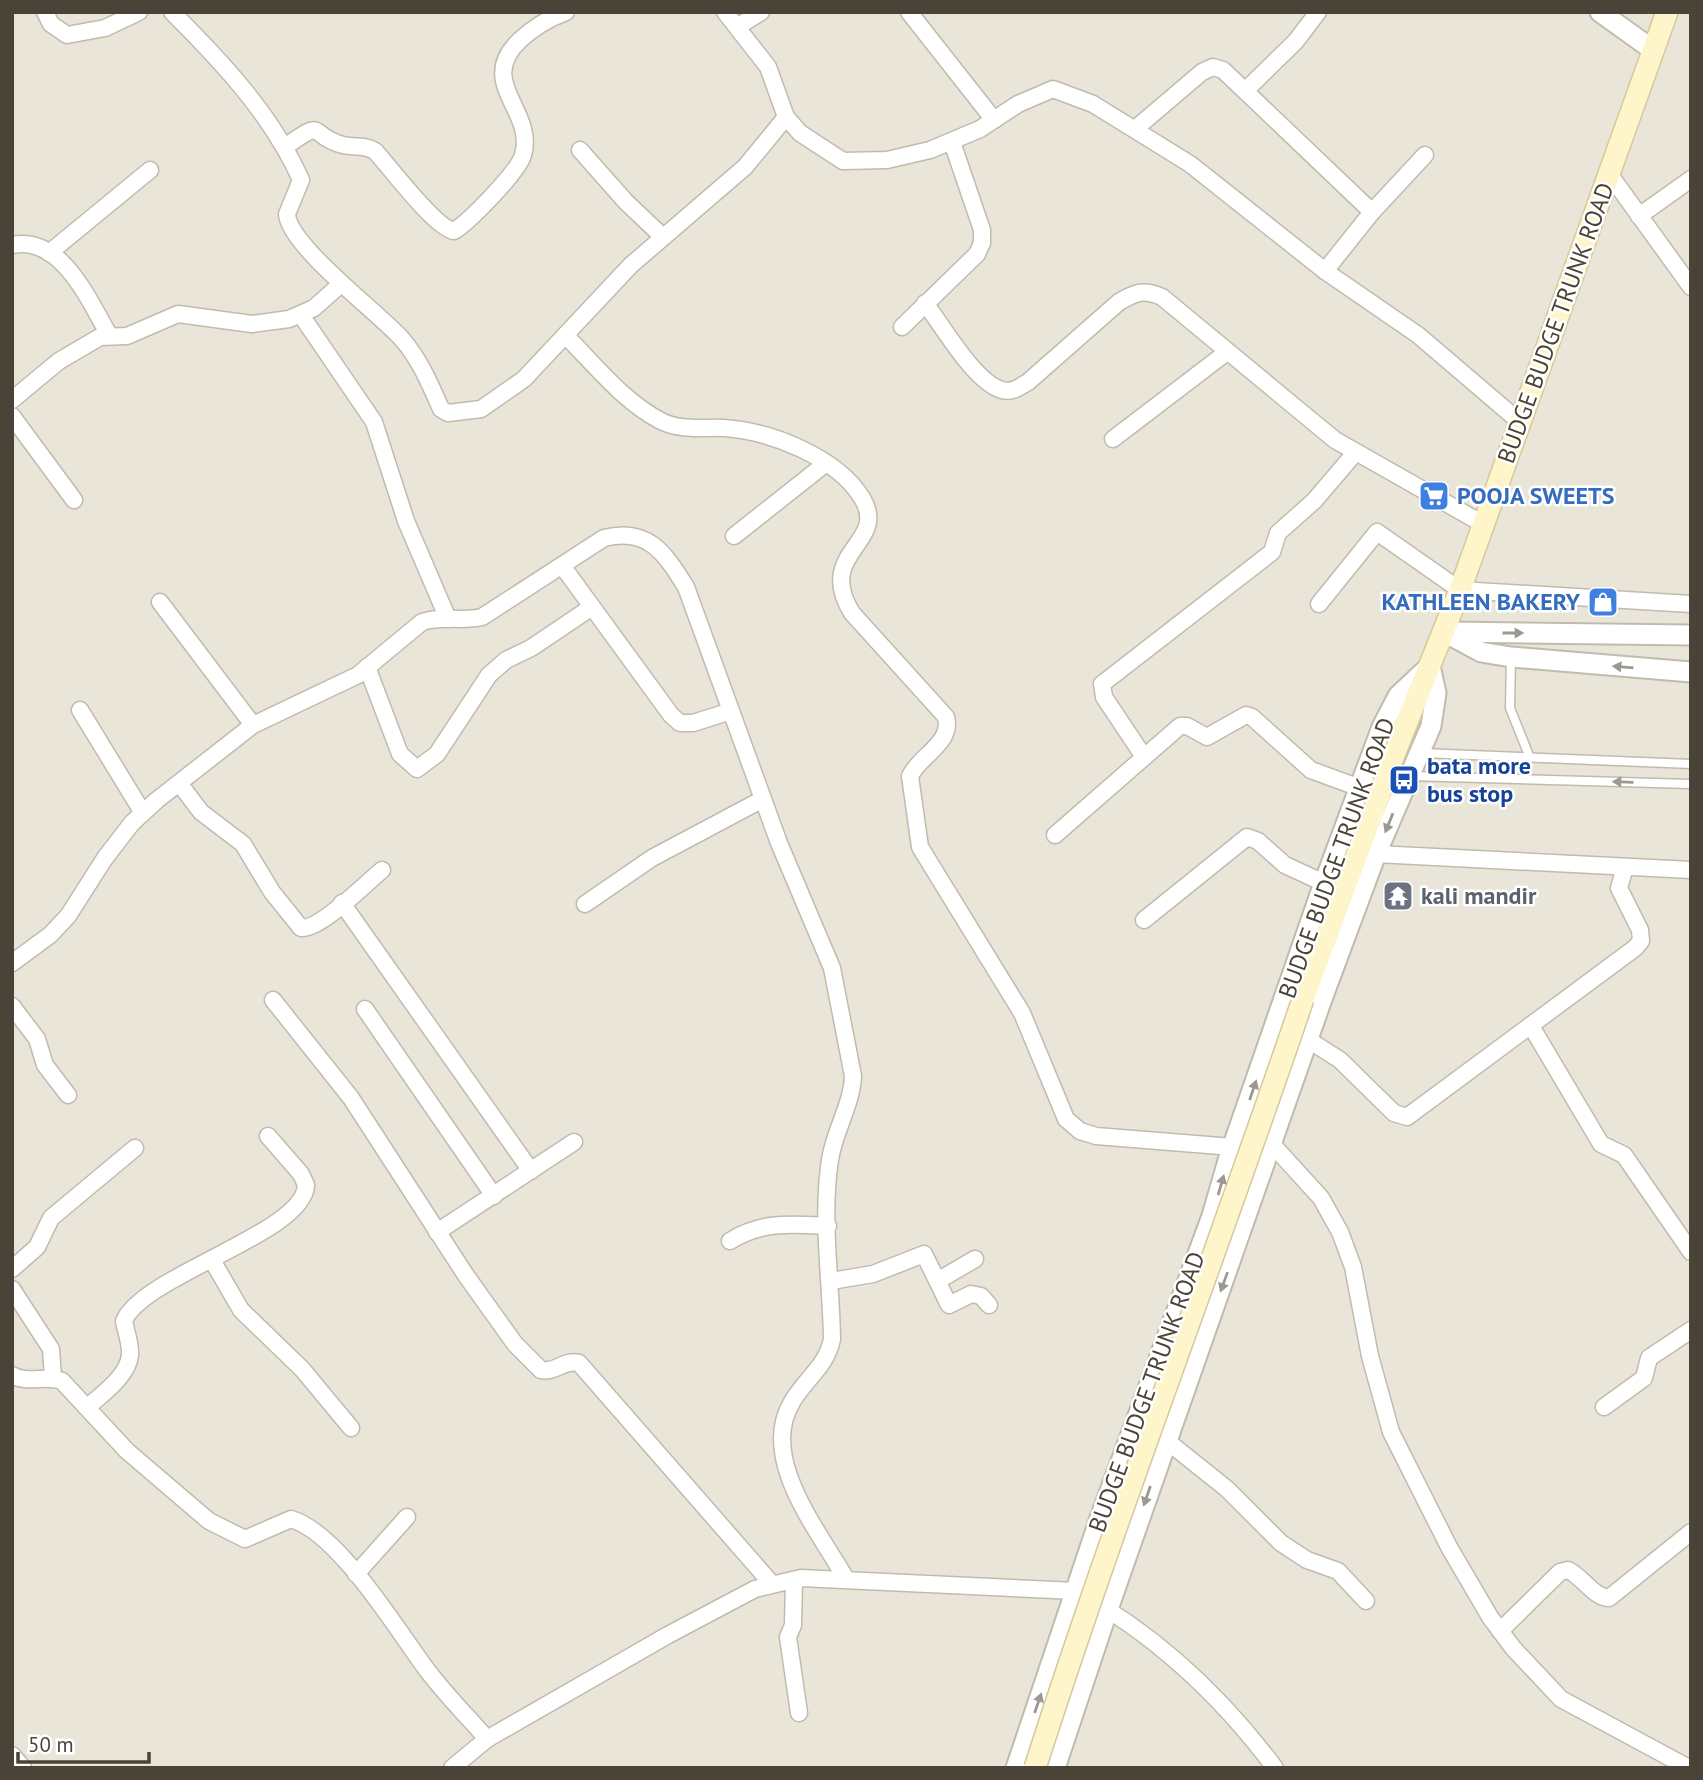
<svg xmlns="http://www.w3.org/2000/svg" width="1703" height="1780" font-family="'PT Sans',sans-serif">
<style>
.residential{fill:#eae5d9}
.lines{fill:none;stroke-linecap:round;stroke-linejoin:round}
.service-casing{stroke:#c1bbad;stroke-width:11}
.minor-casing{stroke:#c1bbad;stroke-width:19}
.tertiary-casing{stroke:#c1bbad;stroke-width:23}
.secondary-casing{stroke:#d6c89a;stroke-width:24}
.service{stroke:#fff;stroke-width:8}
.minor{stroke:#fff;stroke-width:16}
.tertiary{stroke:#fff;stroke-width:19}
.secondary{stroke:#fff5cb;stroke-width:21}
.secondary-bridge-casing{stroke:#d6c89a;stroke-width:24;stroke-linecap:butt}
.secondary-bridge{stroke:#fff5cb;stroke-width:21}
.oneway{fill:#9b9892}
.labels{text-anchor:middle;stroke-width:5;stroke-linejoin:round;paint-order:stroke}
.street-label{font-size:24px;fill:#4a4438;stroke:#fff}
.shop-label{font-size:24px;font-weight:bold;fill:#366cbe;stroke:#fff;text-anchor:start}
.transit-label{font-size:24px;font-weight:bold;fill:#164399;stroke:#fff;text-anchor:start}
.worship-label{font-size:24px;font-weight:bold;fill:#5b616d;stroke:#fff;text-anchor:start}
</style>
<rect width="100%" height="100%" fill="#f6f3eb"/>
<rect class="residential" x="12" y="12" width="1679" height="1756"/>
<g class="lines">
<g class="service-casing">
<g id="service">
<path d="M1511 657 1510 708 1530 758"/>
<path d="M1422 753 1691 764"/>
<path d="M1410 776 1691 784"/>
</g>
</g>
<g class="minor-casing">
<g id="minor">
<path d="M45 12 51 24 67 35 105 28 139 12"/>
<path d="M172 12C222 62 272 115 301 180L287 214C289 246 379 313 402 339 420 360 430 384 441 409L448 413 481 409 524 379 631 265 745 167 786 117"/>
<path d="M725 12 768 67 786 117 800 133 843 161 887 160 930 150 980 129 1018 104 1053 89 1093 104 1190 164 1325 271 1418 335 1521 423"/>
<path d="M909 12 994 120"/>
<path d="M737 27 761 12"/>
<path d="M1246 90 1296 41 1318 12"/>
<path d="M1135 129 1202 72 1213 67 1223 70 1372 212"/>
<path d="M285 147C328 116 307 136 343 145 356 148 363 144 375 151 390 167 435 228 454 231 469 222 518 172 523 155 536 110 475 83 520 40 534 27 547 19 566 12"/>
<path d="M580 150 626 202 663 237"/>
<path d="M1610 175 1691 287"/>
<path d="M1639 216 1691 179"/>
<path d="M12 245C62 235 89 301 109 335"/>
<path d="M49 253 150 170"/>
<path d="M1325 271 1372 212 1425 155"/>
<path d="M925 303C942 325 975 383 1002 390 1012 393 1020 387 1028 382L1119 302C1136 292 1144 289 1162 297L1335 440 1483 524"/>
<path d="M301 315 374 422 406 521 448 619"/>
<path d="M902 327 977 254 982 243V230L952 142"/>
<path d="M566 336C595 365 624 402 661 421 681 431 702 427 724 428 770 431 837 457 862 498 890 544 814 551 852 613L946 717C953 743 920 755 910 776L920 847 1022 1013 1066 1119 1080 1131 1096 1136 1233 1147"/>
<path d="M12 400 59 361 100 337 127 336 178 314 252 324 289 319 314 308 341 284"/>
<path d="M12 416 74 500"/>
<path d="M1113 439 1227 352"/>
<path d="M734 536 825 464"/>
<path d="M563 567 671 715 680 723H693L731 711"/>
<path d="M160 602 253 725"/>
<path d="M1319 604 1377 532 1460 590 1691 604"/>
<path d="M367 667 400 754 417 769 437 754 489 675 506 660 531 648 592 607"/>
<path d="M80 710 143 813"/>
<path d="M1144 757 1104 697 1102 684 1272 552 1278 533 1314 501 1355 453"/>
<path d="M179 783 201 812 243 844 272 892 301 928C320 930 366 883 382 870"/>
<path d="M1055 835 1180 726H1187L1207 737 1246 715 1252 717 1311 770 1360 788"/>
<path d="M1376 854 1691 870"/>
<path d="M342 903 531 1171"/>
<path d="M585 904 652 858 763 799"/>
<path d="M1144 920 1247 837 1258 841 1285 865 1324 883"/>
<path d="M12 963 50 935 68 916 105 858 132 823 157 800 253 725 358 675 422 622C442 615 461 622 482 617L604 538C648 527 664 552 686 587L779 843 832 968 853 1076C852 1105 834 1131 830 1160 821 1218 831 1280 832 1339 827 1366 805 1379 792 1402 758 1458 819 1531 846 1579"/>
<path d="M273 1000 351 1098 465 1274 515 1344 541 1370C555 1373 565 1359 579 1363L772 1584"/>
<path d="M12 1006 37 1039 45 1065 68 1095"/>
<path d="M365 1009 494 1196"/>
<path d="M1531 1026 1601 1144 1624 1155 1691 1252"/>
<path d="M1307 1039 1340 1060 1394 1113 1407 1117 1635 948 1641 941 1640 930 1619 888 1625 867"/>
<path d="M1270 1142 1321 1198 1340 1232 1353 1267 1370 1356 1391 1432 1449 1547 1490 1617 1513 1648 1561 1699 1689 1768"/>
<path d="M437 1232 574 1142"/>
<path d="M730 1241C762 1221 792 1224 828 1226"/>
<path d="M212 1260 241 1310 302 1369 351 1428"/>
<path d="M12 1269 37 1247 51 1218 135 1148"/>
<path d="M939 1280 975 1259"/>
<path d="M831 1281 873 1274 924 1254 949 1305 971 1294 981 1296 989 1305"/>
<path d="M12 1289 51 1349 53 1377"/>
<path d="M12 1375C27 1384 46 1375 62 1381L127 1451 209 1521 245 1539 291 1519C339 1533 397 1630 427 1670 445 1694 467 1716 487 1739"/>
<path d="M88 1407C103 1393 128 1376 130 1355 131 1345 126 1332 124 1321 143 1275 305 1233 306 1185L301 1174 268 1136"/>
<path d="M1604 1407 1644 1378 1649 1358 1691 1330"/>
<path d="M1167 1441 1227 1489 1281 1543 1307 1560 1338 1571 1366 1601"/>
<path d="M356 1574 407 1517"/>
<path d="M794 1580 793 1625 788 1637 799 1713"/>
<path d="M1500 1631 1560 1572 1568 1570C1583 1577 1593 1597 1609 1598L1691 1532"/>
<path d="M12 1755 23 1768"/>
<path d="M452 1768 487 1739 668 1635 755 1589 801 1578 1076 1591C1155 1634 1221 1696 1275 1768"/>
</g>
</g>
<g class="tertiary-casing">
<g id="tertiary">
<path d="M1600 12 1653 50"/>
<path d="M1444 632 1481 652 1511 657 1691 672"/>
<path d="M1449 632 1691 635"/>
<path d="M1016 1768 1100 1518 1212 1216 1230 1154 1324 883 1382 727 1398 696 1430 666 1436 693 1431 726 1376 854 1322 999 1108 1609 1055 1768"/>
</g>
</g>
<g class="secondary-casing">
<path id="secondary" d="M1303 999 1397 747 1460 590 1667 12"/>
</g>
<use href="#service" class="service"/>
<use href="#minor" class="minor"/>
<use href="#tertiary" class="tertiary"/>
<use href="#secondary" class="secondary"/>
<g class="secondary-bridge-casing">
<path id="secondary-bridge" d="M1035 1768C1118 1509 1216 1256 1303 999"/>
</g>
<use href="#secondary-bridge" class="secondary-bridge"/>
</g>
<defs><path id="oneway-solid" d="M-6-.8H1V-3.2L6.5 0L1 3.2V.8H-6Z" transform="scale(1.75)"/></defs>
<g class="oneway">
<use href="#oneway-solid" transform="translate(1513 633)"/>
<use href="#oneway-solid" transform="translate(1623 667) rotate(-175)"/>
<use href="#oneway-solid" transform="translate(1623 782) rotate(-178)"/>
<use href="#oneway-solid" transform="translate(1389 823) rotate(112)"/>
<use href="#oneway-solid" transform="translate(1253 1090) rotate(-71)"/>
<use href="#oneway-solid" transform="translate(1221 1185) rotate(-74)"/>
<use href="#oneway-solid" transform="translate(1224 1282) rotate(110)"/>
<use href="#oneway-solid" transform="translate(1147 1496) rotate(109)"/>
<use href="#oneway-solid" transform="translate(1038 1703) rotate(-71)"/>
</g>
<defs>
<g id="supermarket-square" transform="scale(1.575)"><rect x="-9" y="-9" width="18" height="18" rx="4" fill="#3f7fe0" stroke="#fff"/><path d="M-6-5.5h2.5l.6 2H6L4.5 2H-2.5L-4.4-4H-6ZM-1.5 3.2a1.3 1.3 0 1 0 .1 0ZM3 3.2a1.3 1.3 0 1 0 .1 0Z" fill="#fff"/></g>
<g id="shop-square" transform="scale(1.575)"><rect x="-9" y="-9" width="18" height="18" rx="4" fill="#3f7fe0" stroke="#fff"/><path d="M-5-2.5h2.3a2.7 3.5 0 0 1 5.4 0H5L5.5 6h-11ZM-1.5-2.5h3a1.5 2.3 0 0 0-3 0Z" fill="#fff"/></g>
<g id="bus-square" transform="scale(1.575)"><rect x="-9" y="-9" width="18" height="18" rx="4" fill="#1a4fb4" stroke="#fff"/><path d="M-5-6H5V4H4V6H2V4H-2V6H-4V4H-5ZM-3.5-4V0h7V-4ZM-3.5 1.2v1.5H-2V1.2ZM2 1.2v1.5H3.5V1.2Z" fill="#fff"/></g>
<g id="temple-square" transform="scale(1.575)"><rect x="-9" y="-9" width="18" height="18" rx="4" fill="#6b7280" stroke="#fff"/><path d="M0-6L5-2H3V0L6.5 2.5H4V6H1.5V3h-3V6H-4V2.5H-6.5L-3 0V-2H-5Z" fill="#fff"/></g>
</defs>
<g fill-rule="evenodd">
<use href="#supermarket-square" x="1434" y="496"/>
<use href="#shop-square" x="1603" y="602"/>
<use href="#bus-square" x="1404" y="780"/>
<use href="#temple-square" x="1398" y="896"/>
</g>
<g class="labels">
<g class="street-label">
<text transform="translate(1556 323) rotate(-70)" y="8">BUDGE BUDGE TRUNK ROAD</text>
<text transform="translate(1337 858) rotate(-70)" y="8">BUDGE BUDGE TRUNK ROAD</text>
<text transform="translate(1147 1392) rotate(-70)" y="8">BUDGE BUDGE TRUNK ROAD</text>
</g>
<g class="shop-label">
<text x="1457" y="504">POOJA SWEETS</text>
<text x="1580" y="610" text-anchor="end">KATHLEEN BAKERY</text>
</g>
<g class="transit-label">
<text x="1427" y="774">bata more<tspan x="1427" dy="28">bus stop</tspan></text>
</g>
<g class="worship-label">
<text x="1421" y="904">kali mandir</text>
</g>
</g>
<rect width="1703" height="1780" fill="none" stroke="#4a4438" stroke-width="28"/>
<path d="M18 1752v10h131v-10" fill="none" stroke="#4a4438" stroke-width="3.5"/>
<text x="28" y="1752" font-size="21" fill="#4a4438" stroke="#ffffff" stroke-width="5" paint-order="stroke">50 m</text>
</svg>
